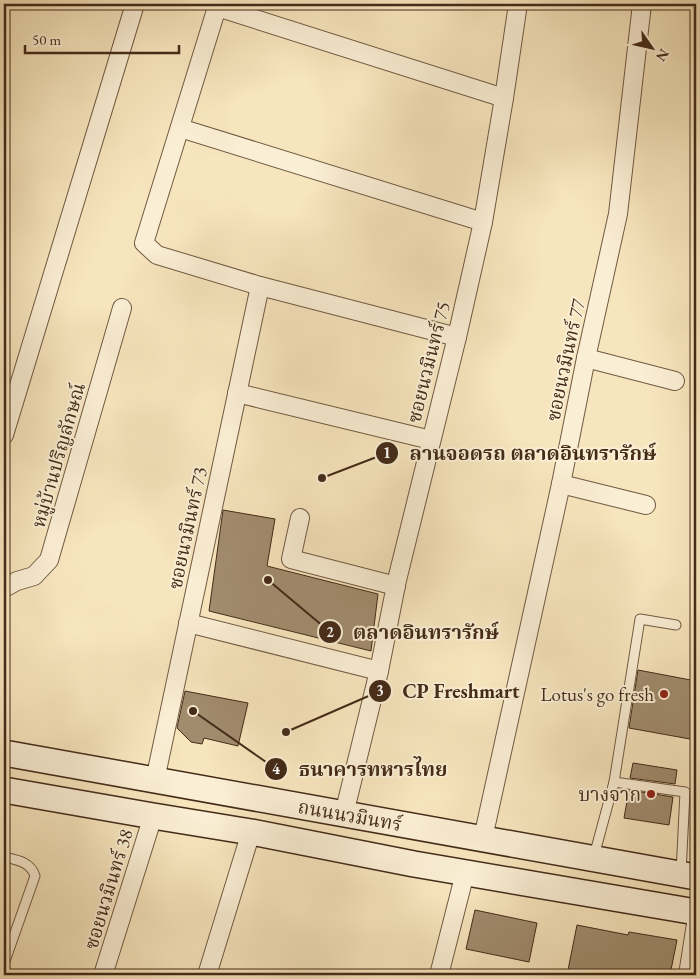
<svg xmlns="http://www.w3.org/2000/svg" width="700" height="979" font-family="'EB Garamond','Noto Serif Thai',serif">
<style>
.building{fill:#a18c6e;stroke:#442b19}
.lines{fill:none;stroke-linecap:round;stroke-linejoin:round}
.service-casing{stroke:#715a42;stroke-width:11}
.minor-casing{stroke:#715a42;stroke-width:20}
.secondary-casing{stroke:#442b19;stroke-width:28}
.service{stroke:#faeed4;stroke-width:9}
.minor{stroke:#faeed4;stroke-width:18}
.secondary{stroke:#faeed4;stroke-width:25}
.poi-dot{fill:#8f2418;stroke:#faeed4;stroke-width:2}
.labels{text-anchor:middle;stroke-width:4;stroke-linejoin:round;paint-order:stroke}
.street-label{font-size:19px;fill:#442b19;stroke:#faeed4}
.poi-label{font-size:19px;fill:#442b19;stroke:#faeed4;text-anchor:end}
.leader{fill:none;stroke:#442b19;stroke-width:2}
.callout-dot{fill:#442b19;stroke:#faeed4;stroke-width:2}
.mark-label{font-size:15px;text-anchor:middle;font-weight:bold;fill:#fff}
.callout-label{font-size:20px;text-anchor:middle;font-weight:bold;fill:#442b19;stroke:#faeed4;stroke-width:4;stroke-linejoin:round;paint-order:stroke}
</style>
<rect width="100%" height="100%" fill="#f7e5bd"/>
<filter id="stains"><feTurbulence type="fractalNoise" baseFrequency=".004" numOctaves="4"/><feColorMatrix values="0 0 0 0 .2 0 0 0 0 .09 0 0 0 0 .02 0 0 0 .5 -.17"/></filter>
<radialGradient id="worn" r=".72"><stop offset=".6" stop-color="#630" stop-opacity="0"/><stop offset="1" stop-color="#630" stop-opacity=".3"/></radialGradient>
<g class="building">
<path d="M223 510 275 519 267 566 378 594 371 651 209 611Z"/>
<path d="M638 670 696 681V707L690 739 629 728Z"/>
<path d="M185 691 248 703 238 746 204 738 202 744 191 742 177 728Z"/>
<path d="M633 763 677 770 675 784 630 778Z"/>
<path d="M629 790 673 797 669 825 624 818Z"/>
<path d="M475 910 537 923 529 962 466 949Z"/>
<path d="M577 925 628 935 629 932 677 940 670 975H567Z"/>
</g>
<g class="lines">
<g class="service-casing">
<g id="service">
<path d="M614 782 640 619 676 625"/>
<path d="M594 856 614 782 685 792 681 873"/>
<path d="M4 857C17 860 31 862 35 876L4 964"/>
</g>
</g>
<g class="minor-casing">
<g id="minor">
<path d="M218 4 144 243 157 255 260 286 457 337"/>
<path d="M217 7 504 98"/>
<path d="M180 128 483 222"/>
<path d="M586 358 675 381"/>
<path d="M237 393 431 440"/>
<path d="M4 435 135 4"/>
<path d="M561 484 646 505"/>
<path d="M300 518 291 559 396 586"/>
<path d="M4 588 17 581 34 576 49 560 122 308"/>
<path d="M188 623 379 671"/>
<path d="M155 780 260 286"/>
<path d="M344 814 379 671 397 580 457 337 483 222 504 98 518 4"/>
<path d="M483 838 561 484 586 358 618 214 642 4"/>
<path d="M103 975 153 816"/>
<path d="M207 975 251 832"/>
<path d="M439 975 465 873"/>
<path d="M688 975 696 924"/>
</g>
</g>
<g class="secondary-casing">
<g id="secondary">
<path d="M4 753 696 877"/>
<path d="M4 790 153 816 251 832 414 864 696 912"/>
</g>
</g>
<use href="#service" class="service"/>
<use href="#minor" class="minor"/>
<use href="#secondary" class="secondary"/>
</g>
<g class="poi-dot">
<circle cx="664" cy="694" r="5"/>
<circle cx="651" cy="794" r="5"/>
</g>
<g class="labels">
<g class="street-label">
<text transform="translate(565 360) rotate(-78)" y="7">ซอยนวมินทร์ 77</text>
<text transform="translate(428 362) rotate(-76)" y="7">ซอยนวมินทร์ 75</text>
<text transform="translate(58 455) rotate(-74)" y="7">หมู่บ้านปริญลักษณ์</text>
<text transform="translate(187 528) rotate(-78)" y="7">ซอยนวมินทร์ 73</text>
<text transform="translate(350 815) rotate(10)" y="7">ถนนนวมินทร์</text>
<text transform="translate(108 889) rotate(-73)" y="7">ซอยนวมินทร์ 38</text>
</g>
<g class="poi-label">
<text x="654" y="701">Lotus's go fresh</text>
<text x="641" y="801">บางจาก</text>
</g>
</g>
<path class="leader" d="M322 478L387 453M268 580L330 632M286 732L380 691M193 711L276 769"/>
<g class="callout-dot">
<circle cx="322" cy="478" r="5"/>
<circle cx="268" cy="580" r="5"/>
<circle cx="286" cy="732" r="5"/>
<circle cx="193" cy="711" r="5"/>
<circle cx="387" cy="453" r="12"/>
<circle cx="330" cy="632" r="12"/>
<circle cx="380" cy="691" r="12"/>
<circle cx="276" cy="769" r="12"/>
</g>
<g class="mark-label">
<text x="387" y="458">1</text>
<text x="330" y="637">2</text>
<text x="380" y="696">3</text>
<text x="276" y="774">4</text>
</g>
<g class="callout-label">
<text x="533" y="460">ลานจอดรถ ตลาดอินทรารักษ์</text>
<text x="426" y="639">ตลาดอินทรารักษ์</text>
<text x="461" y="698">CP Freshmart</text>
<text x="373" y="776">ธนาคารทหารไทย</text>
</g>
<rect width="700" height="979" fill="none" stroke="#f7e5bd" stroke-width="20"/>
<rect x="5" y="5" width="690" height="969" fill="none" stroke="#442b19" stroke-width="2.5"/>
<rect x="10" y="10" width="680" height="959" fill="none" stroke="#442b19"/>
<g transform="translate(652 48) rotate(124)" stroke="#faeed4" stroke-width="4" paint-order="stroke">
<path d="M0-4L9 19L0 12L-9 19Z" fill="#442b19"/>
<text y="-8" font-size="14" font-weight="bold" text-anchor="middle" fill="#442b19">N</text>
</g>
<path d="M25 45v8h154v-8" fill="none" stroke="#442b19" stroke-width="2.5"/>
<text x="32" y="45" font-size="15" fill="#442b19" stroke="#faeed4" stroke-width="4" paint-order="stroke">50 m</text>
<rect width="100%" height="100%" filter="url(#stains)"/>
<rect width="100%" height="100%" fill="url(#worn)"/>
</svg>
